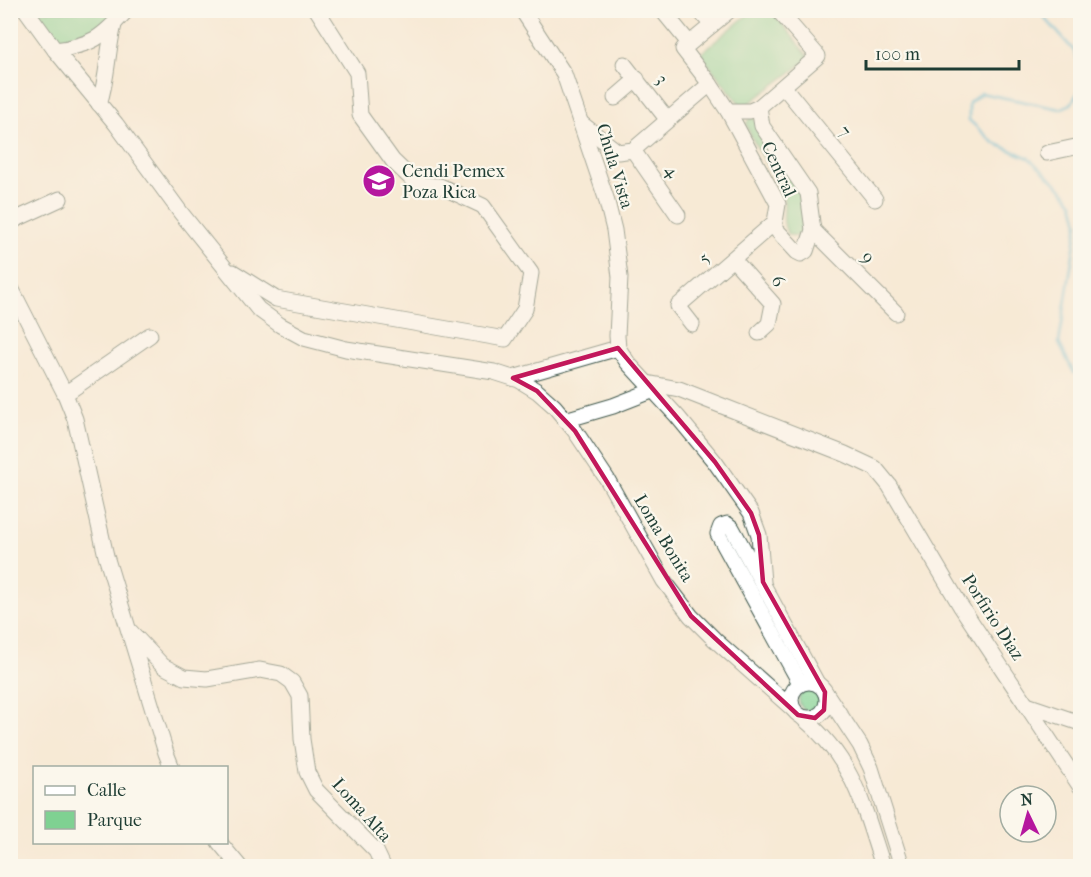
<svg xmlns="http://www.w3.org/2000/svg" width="1091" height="877" font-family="'IM FELL French Canon',serif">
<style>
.green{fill:#7fd192;stroke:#4f8763;stroke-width:1.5}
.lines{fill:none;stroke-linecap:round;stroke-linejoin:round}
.stream{stroke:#51b3d0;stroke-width:3}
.minor-casing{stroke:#3f574c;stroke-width:17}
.minor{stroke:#fff;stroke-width:15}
.marked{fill:none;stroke:#c2185b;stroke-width:4.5;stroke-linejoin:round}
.labels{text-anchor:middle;stroke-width:4.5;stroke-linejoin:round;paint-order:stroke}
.street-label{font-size:18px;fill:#1f3d34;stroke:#fbf7ec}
.poi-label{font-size:18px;fill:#1f3d34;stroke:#fbf7ec;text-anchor:start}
</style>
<rect width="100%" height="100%" fill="#fbf7ec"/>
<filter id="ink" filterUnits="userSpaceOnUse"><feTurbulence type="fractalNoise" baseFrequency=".0167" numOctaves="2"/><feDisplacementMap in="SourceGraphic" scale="12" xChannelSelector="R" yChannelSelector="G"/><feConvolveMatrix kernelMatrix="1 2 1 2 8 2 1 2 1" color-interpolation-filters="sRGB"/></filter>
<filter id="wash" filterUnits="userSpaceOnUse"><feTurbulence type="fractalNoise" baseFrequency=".008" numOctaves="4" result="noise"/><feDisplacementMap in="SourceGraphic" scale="24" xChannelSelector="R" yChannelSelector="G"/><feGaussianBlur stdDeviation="1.35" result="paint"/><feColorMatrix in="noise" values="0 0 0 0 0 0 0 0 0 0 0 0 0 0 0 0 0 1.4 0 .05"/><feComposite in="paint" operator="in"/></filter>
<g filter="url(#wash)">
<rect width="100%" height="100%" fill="#f7ead6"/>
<g class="green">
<path d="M771 10 810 58 743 108 700 54 752 11Z"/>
<path d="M35 11H122L108 27 72 42 59 40 51 32Z"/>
<path d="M753 117 802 197 807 231C801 237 795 236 788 235 778 216 789 207 781 190 771 167 754 148 746 124L749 119Z"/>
<circle cx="811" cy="700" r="12"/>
</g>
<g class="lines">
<g class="stream">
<path d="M1038 10 1075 52 1080 66"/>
<path d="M1080 89 1071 104 1060 109 981 93 969 103V120L994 143 1029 158 1063 190 1073 203 1078 223 1059 343 1074 373 1080 375"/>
</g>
</g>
</g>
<g filter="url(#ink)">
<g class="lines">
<g class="minor-casing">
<g id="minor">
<path d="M26 10 55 50 116 124 181 213 258 309 280 325 304 338 346 349 494 372 519 380 537 391 554 406 575 431 607 479 664 581 691 616 715 640 794 710"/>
<path d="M522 10 564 74 606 198 614 230 620 277 617 336 618 348 628 363 677 416 715 462 751 513 759 535 763 582"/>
<path d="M662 10 689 43"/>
<path d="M699 10 712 25"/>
<path d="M55 50C93 45 101 38 127 10"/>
<path d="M624 64 667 119"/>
<path d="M784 87 875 199"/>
<path d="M615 98 637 79"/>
<path d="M99 104C108 78 107 51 114 25"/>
<path d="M759 107 762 126 808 193 813 230 806 251 801 254 797 252 772 225"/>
<path d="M728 111H750L759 107 818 56 778 10"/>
<path d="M582 124 618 152 633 150 710 84"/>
<path d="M633 150 678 215"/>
<path d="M1047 153 1080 146"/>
<path d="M10 222 60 199"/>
<path d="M813 230 896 313"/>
<path d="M733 259 773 304 769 324 759 333"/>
<path d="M233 272 276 299 505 339 525 309 531 273 483 206 440 186 418 185 393 161 360 115 357 73 317 10"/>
<path d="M10 286 65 394 75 419 106 556 166 753 172 768"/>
<path d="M692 324 678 306 775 222 778 204 728 111 710 84 683 49 730 10"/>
<path d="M513 378 618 348"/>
<path d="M647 383 679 389 845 454 875 468 889 485 960 605 1080 786"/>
<path d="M65 394 150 335"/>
<path d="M565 420 613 406 654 390"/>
<path d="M130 631 163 666 184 677 207 679 260 670 281 674 292 682 300 696 302 739 307 772 316 790 376 851 383 866"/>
<circle cx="809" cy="700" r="18"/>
<path d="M800 683 718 534 721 526 727 524 732 528 817 683"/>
<path d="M825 692 860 745 871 768 902 866"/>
<path d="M1027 705 1080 723"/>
<path d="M803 718C854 760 863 806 883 866"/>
<path d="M219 842 239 866"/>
</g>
</g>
<use href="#minor" class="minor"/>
</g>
</g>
<path d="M0 0H1091V877H0ZM618 348 715 462 751 513 759 535 763 582 825 692 824 710 815 718 798 715 691 616 575 431 537 391 513 378Z" fill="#f7ead6" fill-opacity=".55" fill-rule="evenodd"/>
<path class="marked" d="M618 348 715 462 751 513 759 535 763 582 825 692 824 710 815 718 798 715 691 616 575 431 537 391 513 378Z"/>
<defs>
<g id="school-disc" transform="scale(1.725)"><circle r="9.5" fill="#b5179e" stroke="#fbf7ec"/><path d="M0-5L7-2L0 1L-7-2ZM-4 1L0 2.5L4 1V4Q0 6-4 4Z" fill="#fff"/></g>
</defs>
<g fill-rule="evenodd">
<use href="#school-disc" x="379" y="181"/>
</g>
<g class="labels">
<g class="street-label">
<text transform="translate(662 79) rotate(53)" y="6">3</text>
<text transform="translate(845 131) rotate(51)" y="6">7</text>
<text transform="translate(615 166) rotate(73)" y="6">Chula Vista</text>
<text transform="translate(779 169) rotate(65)" y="6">Central</text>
<text transform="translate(672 171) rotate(55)" y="6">4</text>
<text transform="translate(868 257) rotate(45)" y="6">9</text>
<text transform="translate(704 258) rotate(-41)" y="6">5</text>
<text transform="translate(778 281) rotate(50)" y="6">6</text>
<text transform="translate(664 538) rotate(59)" y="6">Loma Bonita</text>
<text transform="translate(993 617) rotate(57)" y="6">Porfirio Diaz</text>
<text transform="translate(362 810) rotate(48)" y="6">Loma Alta</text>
</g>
<g class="poi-label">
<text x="402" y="177">Cendi Pemex<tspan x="402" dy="21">Poza Rica</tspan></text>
</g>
</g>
<rect width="1091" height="877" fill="none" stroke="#fbf7ec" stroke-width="36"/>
<rect x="33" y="766" width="195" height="78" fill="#fbf7ec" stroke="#a3ada2" stroke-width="1.5"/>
<rect x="45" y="786" width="30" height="9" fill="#ffffff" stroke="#a3ada2" stroke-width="1.5"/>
<text x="87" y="796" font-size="18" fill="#1f3d34">Calle</text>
<rect x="45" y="811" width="30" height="18" fill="#7fd192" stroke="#a3ada2" stroke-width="1.5"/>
<text x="87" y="826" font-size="18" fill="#1f3d34">Parque</text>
<g transform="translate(1028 814) rotate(355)"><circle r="28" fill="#fbf7ec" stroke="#a3ada2" stroke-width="1.5"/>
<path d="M0-4.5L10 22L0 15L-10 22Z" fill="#b5179e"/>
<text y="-9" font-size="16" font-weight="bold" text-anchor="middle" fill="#1f3d34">N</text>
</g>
<path d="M866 60v9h153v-9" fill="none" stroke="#1f3d34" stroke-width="3"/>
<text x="875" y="60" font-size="18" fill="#1f3d34" stroke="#fbf7ec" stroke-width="4.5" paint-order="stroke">100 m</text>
</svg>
